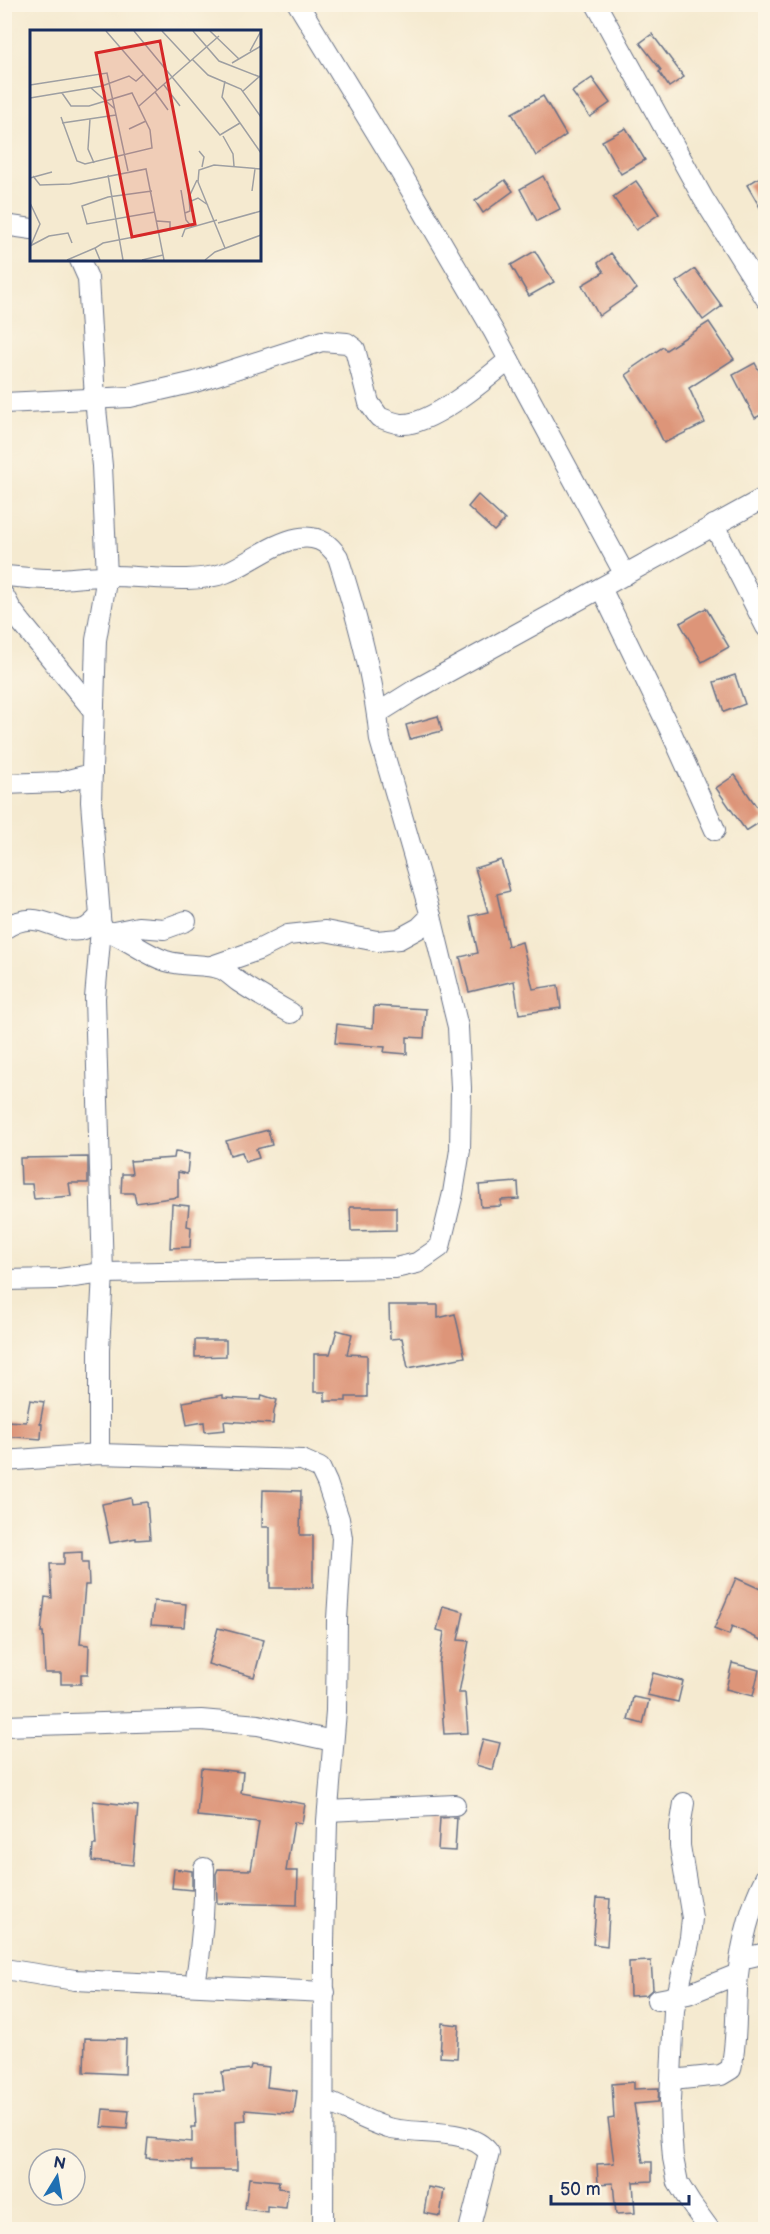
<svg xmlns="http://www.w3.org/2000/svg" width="770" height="2234" font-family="'Balsamiq Sans',sans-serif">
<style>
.building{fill:#dd9579}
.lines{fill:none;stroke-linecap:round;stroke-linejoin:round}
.street-casing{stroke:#677086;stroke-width:22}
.street{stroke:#fff;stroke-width:20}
.inset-road{fill:none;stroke:#9e9fa2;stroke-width:1.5}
.view{fill:#d62828;fill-opacity:0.15;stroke:#d62828;stroke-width:3}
.inset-edge{fill:none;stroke:#1b2f5e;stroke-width:3}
</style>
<rect width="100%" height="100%" fill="#fcf5e5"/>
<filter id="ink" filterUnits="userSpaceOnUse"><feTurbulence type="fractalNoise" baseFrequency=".0167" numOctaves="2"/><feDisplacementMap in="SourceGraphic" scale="12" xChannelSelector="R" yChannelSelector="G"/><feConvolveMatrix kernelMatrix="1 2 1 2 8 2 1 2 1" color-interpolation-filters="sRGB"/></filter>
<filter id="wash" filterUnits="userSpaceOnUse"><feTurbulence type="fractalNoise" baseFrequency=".008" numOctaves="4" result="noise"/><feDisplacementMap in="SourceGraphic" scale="24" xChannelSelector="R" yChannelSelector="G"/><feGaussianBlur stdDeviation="1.35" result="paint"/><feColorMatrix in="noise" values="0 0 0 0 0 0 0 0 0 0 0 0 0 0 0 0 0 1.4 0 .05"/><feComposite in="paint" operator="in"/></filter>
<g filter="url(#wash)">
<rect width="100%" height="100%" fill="#f5ead0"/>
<g id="blocks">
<g class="building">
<path d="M652 34 684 77 669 87 659 72 661 70 640 43Z"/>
<path d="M592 78 610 103 590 117 572 92Z"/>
<path d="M543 96 566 135 536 156 512 113Z"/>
<path d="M626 128 645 160 621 174 602 141Z"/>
<path d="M765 174V216L747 185Z"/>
<path d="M543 176 560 209 537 221 520 189Z"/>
<path d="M505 180 513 191 483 213 475 201Z"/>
<path d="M636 181 659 214 636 230 613 197Z"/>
<path d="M535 251 554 282 529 296 511 265Z"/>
<path d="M611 253 637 289 599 316 582 285 604 272 598 263Z"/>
<path d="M695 269 722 306 703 320 676 282Z"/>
<path d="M709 322 734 359 689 388 705 423 664 443 654 422H655L626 375 632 371 631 369 663 347 666 350Z"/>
<path d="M755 363 765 382V413L755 418 733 375Z"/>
<path d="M478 495 505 520 494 531 468 507Z"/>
<path d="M706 608 729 647 702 662 680 623Z"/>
<path d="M735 675 745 704 724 712 714 682Z"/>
<path d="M438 716 442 731 410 739 406 725Z"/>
<path d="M735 775 765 819 746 831 716 788Z"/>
<path d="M501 860 510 891 497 894 508 946 522 942 533 989 558 985 561 1008 519 1014 514 981 469 992 460 957 478 953 470 916 488 912 475 868Z"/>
<path d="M374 1006 426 1009 424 1038 407 1037V1054L384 1052 385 1047 335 1043 337 1024 373 1028Z"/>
<path d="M268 1130 272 1145 256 1149 259 1158 245 1162 242 1152 230 1155 226 1141Z"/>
<path d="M175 1152 189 1154 187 1174 178 1172V1197L136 1203 134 1193H121L122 1174H132L130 1161 174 1158Z"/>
<path d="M88 1157V1183H69L71 1196 34 1199 32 1184H21L20 1158Z"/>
<path d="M518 1182 519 1199 501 1200V1206L481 1207 479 1185Z"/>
<path d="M172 1204 189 1206 187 1226 191 1227 190 1247 170 1248Z"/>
<path d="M350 1207H396V1230L351 1231Z"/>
<path d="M389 1305H438V1318L455 1314 465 1357 408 1368 402 1338 390 1339Z"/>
<path d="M337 1330 352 1334 347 1354 367 1355V1397H346V1401H325V1392H314V1354H330Z"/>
<path d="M195 1340H226V1356L195 1357Z"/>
<path d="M223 1395V1398L261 1400 262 1395 277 1400 274 1411 273 1424 224 1421 225 1430 205 1432 204 1422 187 1425 183 1402Z"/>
<path d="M30 1400 44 1402 40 1423 42 1424 41 1439 4 1436V1421L26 1422Z"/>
<path d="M263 1490 301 1491 300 1535H313V1588H270V1527H262Z"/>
<path d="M131 1498 132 1504 147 1502 150 1539 136 1540V1538L110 1543 102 1504Z"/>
<path d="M82 1552V1563H88L89 1585H85L80 1644 89 1645 88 1674H81V1684H61V1673H45L43 1632H41L45 1597 52 1598 50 1564H64V1553Z"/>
<path d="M736 1578 765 1591V1642L732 1626 729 1635 714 1629Z"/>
<path d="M154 1601 186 1604 184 1627 151 1625Z"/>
<path d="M443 1606 464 1612 458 1640 469 1641 459 1693H465L468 1733 444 1734 439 1664 444 1632 437 1630Z"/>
<path d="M218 1628 264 1640 254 1677 208 1664Z"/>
<path d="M732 1663 759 1670 753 1696 726 1689Z"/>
<path d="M653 1673 683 1681 678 1702 647 1695Z"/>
<path d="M633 1697 649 1700 643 1724 628 1720Z"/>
<path d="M483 1739 500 1743 493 1770 476 1765Z"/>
<path d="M201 1768 243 1772 241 1793 305 1804 302 1823 294 1822 286 1871H298L297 1905 217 1903 216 1874 218 1869 251 1870 259 1822 197 1816Z"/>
<path d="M93 1801 138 1806 133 1865 92 1861 93 1845H96Z"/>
<path d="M457 1817 455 1851 438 1850 440 1818Z"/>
<path d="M174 1869 192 1871V1890L172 1888Z"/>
<path d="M597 1898 610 1899 607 1946 593 1944Z"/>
<path d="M651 1961 653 1989 646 1995 630 1996 629 1962Z"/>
<path d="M442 2023 459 2025 457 2058 440 2057Z"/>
<path d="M85 2038 126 2039 125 2074 84 2072Z"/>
<path d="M251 2065 269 2067 267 2087 297 2091 294 2114 245 2110 246 2120 236 2121 237 2170H192V2161L146 2158 148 2138 192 2142V2127H196L194 2092 224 2091 222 2072 250 2069Z"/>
<path d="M634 2082V2089L659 2088 658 2102 634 2104 643 2162H652V2181L633 2182 635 2213 616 2214 613 2183 598 2184 597 2164 614 2163 608 2119 614 2118 612 2084Z"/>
<path d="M103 2109 129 2111 127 2129 101 2127Z"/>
<path d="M249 2178 279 2181 278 2188 288 2189 286 2208 267 2206V2212L245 2209Z"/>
<path d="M428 2187 444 2190 440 2216 424 2213Z"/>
</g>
</g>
</g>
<g filter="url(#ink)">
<use href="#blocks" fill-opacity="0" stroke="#677086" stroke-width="1.5"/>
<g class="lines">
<g class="street-casing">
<g id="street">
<path d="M298 4 398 168 494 332 625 575"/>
<path d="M596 4 703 198 766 299"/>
<path d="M4 225 32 229"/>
<path d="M80 260 88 278 95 399 102 466 107 576 96 640 91 802 101 929 95 998 103 1273 99 1350V1454"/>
<path d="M4 403 130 397 195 382 322 341 347 343 355 349 369 403 379 417C386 420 393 423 401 424 431 426 486 379 509 360"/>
<path d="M714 525 766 627"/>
<path d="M4 576C23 577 41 580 60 579 75 578 90 576 105 576 140 575 192 585 225 573 258 561 308 510 338 557 357 617 374 678 380 740L431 916 458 1027 461 1088 460 1150 453 1193 440 1247 417 1263 395 1268 103 1273 59 1279 4 1280"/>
<path d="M601 588 672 734 715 830"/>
<path d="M4 596 11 609 21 622 93 710"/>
<path d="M378 713 413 691 766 497"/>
<path d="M4 784 60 782 92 774"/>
<path d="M4 929C40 904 58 938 84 929 89 927 95 921 99 917"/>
<path d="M101 929C124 935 143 954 166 961 184 967 204 963 221 969 228 972 233 978 239 982 256 993 273 1003 291 1013"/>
<path d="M114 932 138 927 164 929 186 921"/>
<path d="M212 966 258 950 288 935 325 931 377 941 399 939 419 928 431 916"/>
<path d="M4 1461 99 1454 302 1460 320 1468 327 1483 339 1519 342 1538 337 1619 336 1711 327 1821 324 1942 323 2230"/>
<path d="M4 1726 201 1720 258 1725 333 1741"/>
<path d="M684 1803 680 1828V1846L692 1918 690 1938 674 2010 670 2101 671 2131 673 2158 678 2183 691 2204 710 2230"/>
<path d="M328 1811 455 1805"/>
<path d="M741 1959 766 1953"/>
<path d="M4 1969 75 1980 325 1992"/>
<path d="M195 1985C202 1945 205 1909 204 1868"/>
<path d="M657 2000 688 1994 738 1974"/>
<path d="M672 2080 721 2075 731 2069C738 2038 735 2006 738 1975 742 1941 750 1907 766 1876"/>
<path d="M325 2108 333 2104C351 2112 369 2122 388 2128 417 2136 470 2126 489 2153L469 2230"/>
</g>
</g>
<use href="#street" class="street"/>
</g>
</g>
<g transform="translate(30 30)">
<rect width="231" height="231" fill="#f5ead0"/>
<path class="inset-road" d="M76 1 127 60M104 1 190 105 210 93M132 1 160 31M163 1 189 31 230 47M180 1 209 29M220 21 231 1M162 29 178 45 211 59 231 87M202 33 231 16M195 51 192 67 231 123M0 55 77 43 98 141M134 55 150 76M61 58 85 79M213 61 230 46M125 62 138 80M0 68 72 56 99 46 106 51 114 44M109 76 189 6M31 87 47 131 55 134 122 118 120 100 102 63 59 76H41L32 63M60 89 58 119 64 133M32 93 86 85M99 99 116 91M193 106 203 124 204 136M169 121 174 127 172 137M78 145 93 230M3 146 10 155 40 154 116 139 134 230M0 148 22 142M151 160 156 190 162 197M122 161 78 167 52 176 57 194 125 182M222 161 225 139M159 172 168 168 178 175M0 173 10 194 1 215M155 183 160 181 159 167 167 150M188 193 231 181M152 207 155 199 187 190M0 216 19 206 38 203 42 213M195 218 168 152 169 140 184 135 231 139M37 230 65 218M70 230 65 218 73 213 140 200V192L127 191M112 230 133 225M175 230 185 222 231 205"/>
<path class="view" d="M130 11 165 194 102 207 66 23Z"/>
<rect width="231" height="231" class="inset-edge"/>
</g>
<rect width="770" height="2234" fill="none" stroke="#fcf5e5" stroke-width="24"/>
<g transform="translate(57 2177) rotate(11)"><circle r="28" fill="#fcf5e5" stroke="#a2a6af" stroke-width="1.5"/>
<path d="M0-4.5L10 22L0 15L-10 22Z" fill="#1f6fb2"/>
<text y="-9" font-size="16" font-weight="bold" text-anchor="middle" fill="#1b2f5e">N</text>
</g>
<path d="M551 2195v9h138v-9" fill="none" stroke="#1b2f5e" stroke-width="3"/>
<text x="560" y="2195" font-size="18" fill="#1b2f5e" stroke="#fcf5e5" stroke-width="4.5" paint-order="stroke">50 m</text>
</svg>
